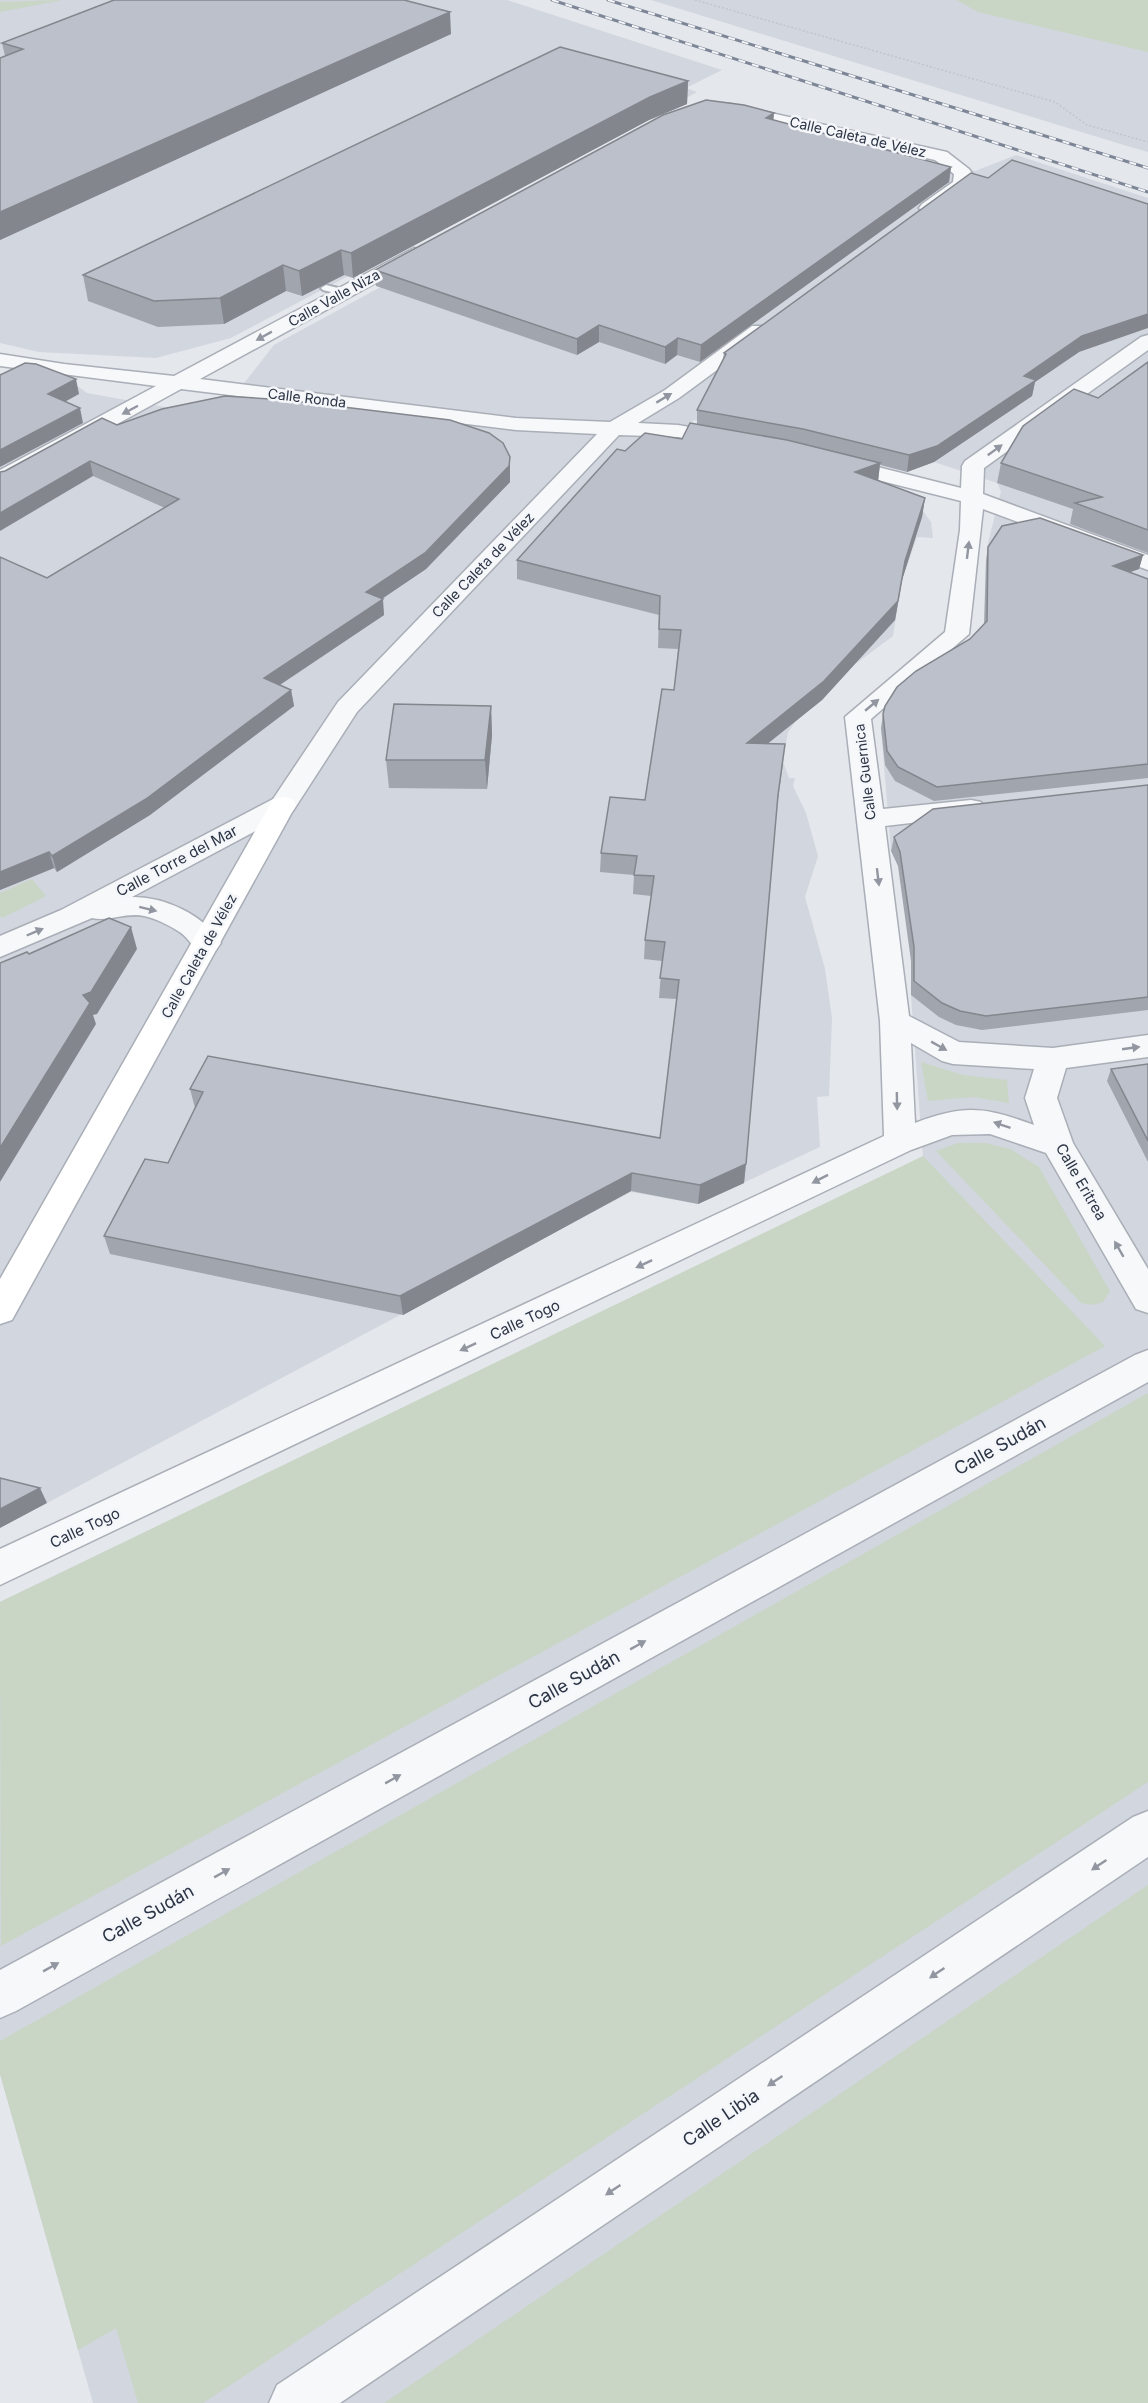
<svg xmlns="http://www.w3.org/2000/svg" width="1148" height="2403" font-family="Inter,sans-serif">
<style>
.built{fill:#d2d6de}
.green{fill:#c9d6c5}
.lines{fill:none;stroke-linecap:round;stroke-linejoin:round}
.lane-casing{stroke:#a9aeb7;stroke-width:4}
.street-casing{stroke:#a9aeb7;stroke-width:3}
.secondary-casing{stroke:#a9aeb7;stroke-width:3}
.path{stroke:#c2c5cb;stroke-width:1.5;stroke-dasharray:2 2;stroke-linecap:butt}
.lane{fill:#f7f8fa;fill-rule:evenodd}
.street{fill:#f7f8fa;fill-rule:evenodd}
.secondary{fill:#fff;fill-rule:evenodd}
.rail-casing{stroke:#7d8696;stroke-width:3}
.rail{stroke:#f4f6f9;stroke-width:2;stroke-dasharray:7;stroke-linecap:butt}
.wall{fill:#a1a5ae}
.shaded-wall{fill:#83868d}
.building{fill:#bbc0ca;stroke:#83868d;stroke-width:1.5}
.oneway{fill:#9196a0}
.labels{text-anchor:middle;stroke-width:5;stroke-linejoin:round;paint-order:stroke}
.far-street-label{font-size:14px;fill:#2b3445;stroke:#f4f6f9}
.street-label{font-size:15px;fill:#2b3445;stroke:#f4f6f9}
.near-street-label{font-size:18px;fill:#2b3445;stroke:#f4f6f9}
</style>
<rect width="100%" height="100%" fill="#e4e7ec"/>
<g class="built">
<path d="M0 0H507L722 70 686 88 697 92 231 338 156 358 39 352 0 343Z"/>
<path d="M651 0H1148V152L1127 146Z"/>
<path d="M1016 155 1148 198V2403H93L0 2074V1602L923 1157 911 996 912 960 899 868 891 851 881 728 985 625 987 547 1001 491 997 483 934 462 918 464 694 420 657 452 914 505 923 511 931 522 933 538 917 537 902 580 893 636 854 665 822 700 796 721 788 732 783 762 789 778H795L793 786 806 813 818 856 805 897 825 969 832 1018 829 1096 817 1097 820 1147 698 1204 631 1192 0 1528V373L65 382 76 385 87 393 187 411 227 405 274 345 537 202 923 160 975 171Z"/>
</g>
<g class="green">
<path d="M63 0 0 12V2Z"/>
<path d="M956 0H1148V52L978 12Z"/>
<path d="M32 879 46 896 2 918 0 915V893Z"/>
<path d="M921 1062 963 1075 1007 1080 1009 1103 973 1097 928 1101Z"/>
<path d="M958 1143H986L1010 1149 1039 1167 1110 1291 1103 1302 1092 1305 1081 1303 936 1151Z"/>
<path d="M923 1156 1105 1346 1 1946 0 1602Z"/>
<path d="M1148 1393V1782L203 2403H138L116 2328 78 2350 0 2074V2041Z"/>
<path d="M1148 1885V2403H384Z"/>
</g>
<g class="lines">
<g class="lane-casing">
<path id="lane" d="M326 285 346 290 348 292 343 295 323 290 321 288Z"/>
</g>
<g class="street-casing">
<g id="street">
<path d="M730 104 947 152 969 169 972 173 970 184 934 212H922L919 208 922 204 953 182 954 174 935 160 724 112 722 109 724 106Z"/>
<path d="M414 248 421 250 423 254 421 258 200 379 516 418 610 422 665 390 752 326H766L769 330 766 334 679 398 638 423 678 425 736 435 739 440 736 445 728 446 678 437 619 435 357 712 293 811 132 897C165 897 203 914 221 943L216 950C191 957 195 941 178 931 169 925 154 918 144 916 127 912 108 922 92 918L0 957V936L61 910 273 799 338 702 597 434 516 430 181 389 8 484 0 486V470L156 386 0 366V354L64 364 174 376Z"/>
<path d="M1148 335V350L984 468 983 494 1148 555V570L983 509 969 634 871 719 883 809 971 800 981 802 984 808 981 814 971 816 885 826 909 1016 959 1042 1053 1048 1148 1035V1057L1066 1068 1057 1098 1073 1143 1148 1269V1313L1136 1309 1046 1153 990 1134 952 1135 911 1150 0 1585V1549L884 1136 880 1021 845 717 945 632 960 530 961 501 826 467 823 462 826 457 834 456 961 488 962 466 965 461 1141 337ZM911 1043 942 1061 953 1064 1034 1069 1025 1098 1034 1125C985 1107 965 1104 915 1123Z"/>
<path d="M1148 1350V1382L16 2011 0 2018V1970L1135 1355Z"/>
<path d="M1148 1811V1857L340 2403H269L277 2385 1133 1817Z"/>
</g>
</g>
<g class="secondary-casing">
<path id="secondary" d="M283 797 293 799 296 805 12 1320 0 1324V1279L270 805 273 799Z"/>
</g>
<path class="path" d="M695 0 1055 102 1087 125 1148 142"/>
<use href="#lane" class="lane"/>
<use href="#street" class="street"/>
<use href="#secondary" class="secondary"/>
<g class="rail-casing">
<g id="rail">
<path d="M552 0 1148 192"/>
<path d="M608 0 1148 168"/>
</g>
</g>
<use href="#rail" class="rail"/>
</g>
<g class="wall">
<path d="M451 34 0 240V58L5 56 2 43Z"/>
<path d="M688 81 687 104 649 120 353 278 344 275 302 296 286 291 224 324 158 327 88 301 83 275Z"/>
<path d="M773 120 951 167 949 182 700 362 677 355 665 364 599 342 577 355 376 286 375 270Z"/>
<path d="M1079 352 1035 382 1032 396 934 462 907 472 880 465 878 481 925 498 922 517 902 580 895 620 822 700 768 743 783 763 777 807 744 1183 698 1204 631 1191 403 1315 110 1254 104 1236 168 1163 195 1108 190 1089 660 1138 677 999 659 998 662 961 644 959 645 940 651 896 633 894 634 875 600 872 601 853 645 800 674 690 678 649 658 648 659 615 517 579V560L625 451 682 439 697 424V410L723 359 724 353Z"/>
<path d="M1148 362V553L1070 524 1073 509 997 483 1001 463 1098 398Z"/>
<path d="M117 425 510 457V482L426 569 382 599 384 615 280 685 291 690 294 706 150 815 57 872 54 868 0 890 47 578 165 508 93 476 5 471Z"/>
<path d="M988 547 1143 555 1139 569 1130 572 1148 579V778L934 801 895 781 885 765 881 728 883 714 970 639 984 624 986 560Z"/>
<path d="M491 706 492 735 487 789 389 788 386 760Z"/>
<path d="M1148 785V1010L982 1030 956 1025 939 1017 911 995V961L898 866 891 851 894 837Z"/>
<path d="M1148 1064V1162L1107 1081 1111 1069Z"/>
</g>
<g class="shaded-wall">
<path d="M450 12 451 34 0 240V212Z"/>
<path d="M688 81 687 104 649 120 353 278 351 253 650 97Z"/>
<path d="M774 113 773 128 766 118Z"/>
<path d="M951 167 949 182 700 362 701 345Z"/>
<path d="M341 250 344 275 302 296 299 271Z"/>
<path d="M283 265 286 291 224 324 220 298Z"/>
<path d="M1148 314V328L1079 352 1035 382 1032 396 934 462 907 472 909 455 1082 336Z"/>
<path d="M599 325V342L577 355V339Z"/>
<path d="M678 338 677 355 665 364V347Z"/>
<path d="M76 379 79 394 52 409 48 394Z"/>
<path d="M80 408 83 423 0 467V450Z"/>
<path d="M510 457V482L426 569 368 608 366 592Z"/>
<path d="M90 461 93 476 0 531V513Z"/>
<path d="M880 463 878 482 855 472Z"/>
<path d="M925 498 922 517 902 580 895 620 822 700 745 762 747 743 905 561Z"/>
<path d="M1143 555 1139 569 1110 579 1113 566Z"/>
<path d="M383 599 384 615 266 694 264 678Z"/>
<path d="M291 690 294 706 150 815 57 872 52 856Z"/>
<path d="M491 706 492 735 487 789 485 760Z"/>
<path d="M49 852 54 868 0 890V872Z"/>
<path d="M131 927 137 949 97 1014 93 1015 96 1024 0 1182V1148L83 995Z"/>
<path d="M746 1164 744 1183 698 1204 700 1185Z"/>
<path d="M632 1173 631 1191 403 1315 400 1296Z"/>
<path d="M40 1488 47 1503 0 1528V1509Z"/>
</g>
<g class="building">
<path d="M114 0H404L450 12 0 212V58L23 49 2 43Z"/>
<path d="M560 47 688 81 650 97 351 253 341 250 299 271 283 265 220 298 154 301 83 275Z"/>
<path d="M706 100 744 105 774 113 766 118 951 167 701 345 678 338 665 347 599 325 577 339 375 270 663 115Z"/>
<path d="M1012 160 1148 204V314L1082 336 1024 376 1036 380 937 446 909 455 803 429 697 410 726 354 724 353 971 173 988 178Z"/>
<path d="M1148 362V530L1075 503 1102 497 1001 463 1023 426 1074 389 1098 398Z"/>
<path d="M25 363 36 364 76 379 48 394 80 408 0 450V375Z"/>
<path d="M225 396 286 400 450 420 489 433 503 443 510 457 509 466 425 553 366 592 383 599 264 678 291 690 146 799 52 856 49 852 0 872V557L47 578 179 499 90 461 0 513V472L5 471 102 418 117 425 162 409Z"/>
<path d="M690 423 787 440 880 463 855 472 925 498 905 561 898 601 824 681 747 743 785 744 778 795 746 1164 700 1185 632 1173 400 1296 104 1236 145 1159 168 1163 203 1092 190 1089 208 1056 660 1138 679 980 660 978 665 942 645 940 654 876 634 875 637 856 601 853 610 797 645 800 662 689 674 690 681 630 659 629 660 596 517 560 617 449 625 451 645 433 682 439Z"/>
<path d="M1040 518 1143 555 1113 566 1148 579V764L937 787 898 767 887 751 883 714 885 706 897 687 916 671 970 639 987 621 988 547 1002 526Z"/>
<path d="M394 704 491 706 485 760H386Z"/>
<path d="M1148 785V997L986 1016 960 1011 942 1003 914 981V947L900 852 894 837 933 809Z"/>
<path d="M109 918 131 927 91 992 83 995 90 1003 0 1148V963L27 952 29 954Z"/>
<path d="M1148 1064V1141L1111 1069Z"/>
<path d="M0 1478 40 1488 0 1509Z"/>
</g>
<defs><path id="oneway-solid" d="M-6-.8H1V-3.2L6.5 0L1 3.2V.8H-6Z" transform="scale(1.5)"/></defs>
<g class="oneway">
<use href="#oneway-solid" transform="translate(264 336) rotate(151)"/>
<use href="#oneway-solid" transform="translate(664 398) rotate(-31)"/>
<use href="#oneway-solid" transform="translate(130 410) rotate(152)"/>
<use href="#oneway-solid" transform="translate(995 450) rotate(-36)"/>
<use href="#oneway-solid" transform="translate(968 550) rotate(-83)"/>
<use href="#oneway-solid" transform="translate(872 705) rotate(-40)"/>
<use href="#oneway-solid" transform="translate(878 877) rotate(83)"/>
<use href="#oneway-solid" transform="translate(148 909) rotate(14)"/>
<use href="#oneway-solid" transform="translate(35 932) rotate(-23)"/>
<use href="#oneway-solid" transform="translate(939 1046) rotate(29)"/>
<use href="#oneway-solid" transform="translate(1131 1048) rotate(-8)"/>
<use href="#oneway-solid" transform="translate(897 1101) rotate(89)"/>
<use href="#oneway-solid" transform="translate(1002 1125) rotate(-161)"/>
<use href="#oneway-solid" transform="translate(820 1179) rotate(153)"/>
<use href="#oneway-solid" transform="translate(1119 1249) rotate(-120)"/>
<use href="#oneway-solid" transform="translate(644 1264) rotate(155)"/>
<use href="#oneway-solid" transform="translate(468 1347) rotate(155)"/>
<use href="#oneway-solid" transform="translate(638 1645) rotate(-29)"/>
<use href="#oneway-solid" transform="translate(393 1779) rotate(-29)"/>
<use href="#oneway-solid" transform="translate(1099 1865) rotate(146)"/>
<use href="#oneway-solid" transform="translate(222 1873) rotate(-29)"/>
<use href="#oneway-solid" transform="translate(51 1967) rotate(-29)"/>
<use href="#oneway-solid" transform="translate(937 1973) rotate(146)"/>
<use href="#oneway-solid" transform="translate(775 2081) rotate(146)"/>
<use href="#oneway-solid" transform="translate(613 2190) rotate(146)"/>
</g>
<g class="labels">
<g class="far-street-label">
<text transform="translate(858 137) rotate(13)" y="5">Calle Caleta de Vélez</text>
<text transform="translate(334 298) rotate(-29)" y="5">Calle Valle Niza</text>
<text transform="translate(307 398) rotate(7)" y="5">Calle Ronda</text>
<text transform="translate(483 565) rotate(-46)" y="5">Calle Caleta de Vélez</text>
<text transform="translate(865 772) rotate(-97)" y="5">Calle Guernica</text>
<text transform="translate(199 956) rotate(-61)" y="5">Calle Caleta de Vélez</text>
</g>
<g class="street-label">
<text transform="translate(177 861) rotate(-28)" y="5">Calle Torre del Mar</text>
<text transform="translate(1081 1182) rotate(60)" y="5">Calle Eritrea</text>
<text transform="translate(525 1320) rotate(-25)" y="5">Calle Togo</text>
<text transform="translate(85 1528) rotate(-25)" y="5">Calle Togo</text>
</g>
<g class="near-street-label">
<text transform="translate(1000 1446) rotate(-29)" y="6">Calle Sudán</text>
<text transform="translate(574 1680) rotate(-29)" y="6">Calle Sudán</text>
<text transform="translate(148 1914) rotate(-29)" y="6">Calle Sudán</text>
<text transform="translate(721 2118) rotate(-34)" y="6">Calle Libia</text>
</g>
</g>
</svg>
